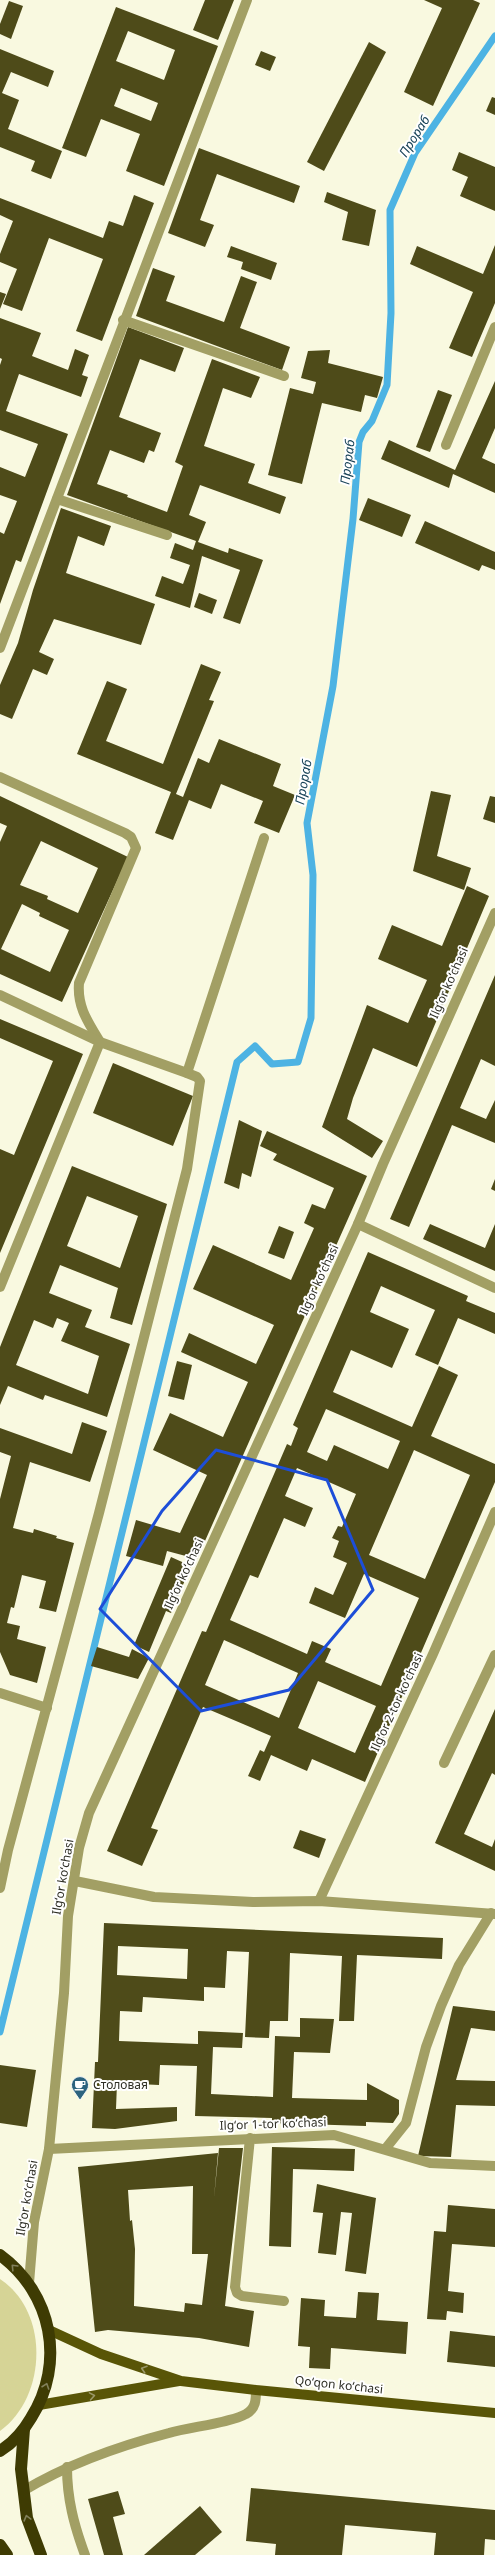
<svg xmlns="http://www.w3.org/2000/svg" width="495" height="2555" font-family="'Noto Sans',sans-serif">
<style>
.green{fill:#d6d496}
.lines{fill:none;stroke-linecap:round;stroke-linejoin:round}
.stream{stroke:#4db3e3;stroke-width:7}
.building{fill:#4e4b19;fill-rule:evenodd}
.minor{stroke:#a29f64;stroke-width:10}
.major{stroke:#595507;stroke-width:10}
.highway{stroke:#3e3b03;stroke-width:12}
.oneway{stroke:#82805b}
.oneway2{stroke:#9b996a}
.marked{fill:none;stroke:#1d4ed8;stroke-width:3;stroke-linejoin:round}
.labels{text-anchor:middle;stroke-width:4;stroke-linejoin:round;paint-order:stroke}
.street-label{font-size:12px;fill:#2f2f25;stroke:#fff}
.poi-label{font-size:12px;fill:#2f2f25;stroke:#fff;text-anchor:start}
.water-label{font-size:13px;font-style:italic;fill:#194358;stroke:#fff}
</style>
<rect width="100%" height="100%" fill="#f9f9e0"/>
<path class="green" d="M0 2279C50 2312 47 2397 0 2431Z"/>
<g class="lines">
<path class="stream" d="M0 2032 237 1062 255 1046 272 1064 298 1062 311 1018 313 875 307 823 333 686 353 519 359 442 363 432 372 421 387 385 391 313 390 210 415 153 495 36"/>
</g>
<g class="building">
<path d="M205 0H234L218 40 193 30Z"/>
<path d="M424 0H473L480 3 433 106 404 92 442 8Z"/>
<path d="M9 1 23 6 11 39 0 34V24Z"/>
<path d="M116 7 218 46 164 186 126 171 140 134 101 119 86 157 62 148ZM128 31 175 50 164 80 116 61ZM121 88 158 103 151 121 114 106Z"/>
<path d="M369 42 386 52 324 171 307 162Z"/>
<path d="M0 49 54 71 48 87 11 72 2 93 19 100 8 129 62 151 51 179 31 171 35 161 0 147Z"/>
<path d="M261 51 276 57 270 71 255 65Z"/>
<path d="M492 97 495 98V115L486 111Z"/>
<path d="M199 148 300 186 294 203 217 174 200 220 214 225 205 247 168 233Z"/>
<path d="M459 152 495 167V211L460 196 468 177 452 170Z"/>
<path d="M327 192 376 210 369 246 342 240 348 212 324 202Z"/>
<path d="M134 195 154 203 102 341 76 331 103 259 49 238 22 311 3 304 17 269 0 262V254L13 221 0 215V198L103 238 109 221 123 226Z"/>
<path d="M495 245V303L472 357 449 348 473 292 410 264 417 246 483 274Z"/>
<path d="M231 246 277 263 271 280 241 269 243 262 227 257Z"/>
<path d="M153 268 175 276 166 301 224 322 241 276 257 282 240 328 290 347 282 370 136 316Z"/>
<path d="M0 292 6 294 0 309Z"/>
<path d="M0 318 41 333 32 356 68 370 75 349 89 355 82 375 88 377 81 397 19 374 6 411 68 434 21 562 16 560 0 604V532L4 534 17 501 0 495V467L25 477 38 444 0 430V365L2 359 0 358Z"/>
<path d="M128 327 184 348 175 372 140 359 119 417 161 433 154 452 149 450 144 463 110 450 97 484 128 495 127 497 167 512 183 466 175 462 212 359 260 377 251 398 223 388 204 446 255 464 248 483 286 497 280 514 200 485 189 515 206 522 198 542 228 553 229 548 263 560 240 624 223 618 240 570 202 556 190 608 155 596 162 576 183 584 190 565 170 558 175 543 193 550 196 541 67 495Z"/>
<path d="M330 350 328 363 383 377 377 398 365 395 361 412 322 403 302 484 268 475 290 388 313 394 316 382 301 378 308 351Z"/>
<path d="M495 381V428L482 458 495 464V493L453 474 449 488 381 459 389 440 455 470Z"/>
<path d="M438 390 452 395 430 452 416 447Z"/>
<path d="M368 498 411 515 402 537 359 520Z"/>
<path d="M61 508 111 526 104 546 78 536 66 573 155 604 141 645 54 619 39 652 54 659 47 675 33 669 12 719 0 714V685L18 643 33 590Z"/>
<path d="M425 521 495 552V570L482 565 479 571 415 543Z"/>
<path d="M199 593 217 600 212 614 194 607Z"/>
<path d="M201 664 221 672 209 700 214 701 176 794 183 797 198 758 209 763 219 739 281 764 273 786 295 795 279 833 254 823 263 801 221 784 211 809 189 800 173 840 155 833 171 792 77 754 107 681 127 689 106 741 163 764Z"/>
<path d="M431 791 451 795 437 856 471 868 464 890 413 871Z"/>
<path d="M0 796 128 857 62 1002 0 974V842L7 826 0 823ZM41 841 98 868 78 913 47 899 48 896 20 885ZM22 904 40 913 39 916 69 930 50 972 1 949Z"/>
<path d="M490 796 495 797V823L483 819Z"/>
<path d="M467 886 489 896 417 1067 373 1048 353 1098 347 1119 383 1141 372 1158 322 1127 367 1005 408 1023 427 980 378 959 392 925 442 946Z"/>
<path d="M495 975V1066L481 1059 460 1108 486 1119 495 1100V1143L452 1125 409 1227 390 1219Z"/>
<path d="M0 1019 83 1054 0 1253V1149L14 1155 53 1061 0 1038Z"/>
<path d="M113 1063 193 1096 173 1146 93 1113Z"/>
<path d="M239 1120 262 1131 251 1177 242 1173 239 1189 224 1183Z"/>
<path d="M267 1131 367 1176 197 1559 167 1551 163 1566 126 1556 136 1520 180 1533 207 1475 153 1450 170 1413 223 1437 248 1382 181 1352 189 1333 256 1364 274 1325 193 1289 213 1245 291 1280 314 1228 304 1223 312 1204 325 1209 334 1188 273 1160 277 1154 260 1146Z"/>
<path d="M72 1166 167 1204 132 1325 110 1318 118 1288 60 1265 49 1293 92 1310 85 1327 130 1344 107 1417 45 1395 43 1400 8 1386 0 1405V1347ZM87 1196 138 1216 120 1268 67 1246ZM57 1318 69 1323 61 1341 99 1356 88 1394 16 1365 34 1320 53 1328Z"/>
<path d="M495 1179V1191L491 1189Z"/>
<path d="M430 1224 485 1248 495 1224V1271L423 1239Z"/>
<path d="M279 1226 294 1232 284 1259 268 1253Z"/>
<path d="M368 1252 468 1296 466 1301 495 1313V1334L458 1318 438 1365 415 1355 435 1310 381 1286 370 1312 409 1329 392 1368 351 1350 333 1392 412 1427 439 1366 458 1375 431 1436 495 1464V1482L365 1782 312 1759 307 1771 271 1755 260 1781 248 1776 260 1750 264 1752 271 1736 203 1707 151 1828 158 1830 142 1866 107 1851 202 1631 206 1632 287 1444 291 1446 298 1428 293 1425ZM326 1409 400 1441 388 1469 334 1445 327 1461 307 1452ZM414 1450 470 1475 425 1579 369 1555ZM297 1468 356 1494 342 1527 338 1526 332 1538 339 1541 333 1557 347 1563 333 1595 315 1587 309 1603 345 1618 364 1574 419 1598 381 1686 325 1662 331 1649 312 1641 307 1654 230 1620 250 1575 258 1578 284 1518 305 1527 313 1508 285 1496ZM224 1640 298 1673 279 1718 205 1685ZM318 1681 376 1706 355 1753 298 1728Z"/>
<path d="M177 1361 192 1365 184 1400 168 1396Z"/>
<path d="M82 1422 107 1431 90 1482 30 1462 13 1528 33 1533 34 1529 57 1536 56 1538 74 1543 56 1612 39 1608 46 1581 22 1575 14 1608 11 1607 7 1623 20 1626 17 1639 46 1647 37 1683 10 1675 0 1652V1499L11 1456 0 1452V1428L72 1454Z"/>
<path d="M171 1557 191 1566 171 1613 166 1611 149 1652 134 1645Z"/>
<path d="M97 1647 129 1657 132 1649 149 1658 138 1679 91 1666Z"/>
<path d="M495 1709V1775L492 1773 464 1834 492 1847 495 1839V1871L435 1843Z"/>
<path d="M300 1830 326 1839 319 1858 293 1848Z"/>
<path d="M104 1923 443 1938 442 1959 357 1955 354 2021H339L342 1956 290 1953 288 2021H270L269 2038 245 2037 249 1952 227 1951 225 1988 204 1987V2001L143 1997 142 2012 120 2011 119 2041 198 2044V2031L243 2033 242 2048 213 2047 211 2094 273 2097 275 2036 300 2037V2018L334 2019 330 2053 294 2052 292 2098 367 2100V2083L399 2100V2114L393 2123 366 2122V2126L272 2123V2118L195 2116 197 2066 160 2065 159 2085 117 2083 116 2109 177 2107V2121L115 2129 92 2128 95 2062H98ZM118 1946 188 1949 187 1979 117 1975Z"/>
<path d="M453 2006 495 2011V2031L471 2028 456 2080 495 2081V2106L456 2105 451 2157 418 2156Z"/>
<path d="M0 2065 36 2070 27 2127 0 2123Z"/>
<path d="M272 2147 355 2149 354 2171 293 2169 291 2247 269 2246Z"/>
<path d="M219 2148H243L225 2306 254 2311 249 2347 199 2338 108 2330 95 2332 78 2167 218 2153 214 2198ZM193 2186 192 2254H208L202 2305 185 2303 184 2312 134 2306 135 2249 132 2220 130 2221 128 2190Z"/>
<path d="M317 2184 376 2198 366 2274 345 2271 352 2213 341 2212 336 2255 318 2253 323 2213 313 2212Z"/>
<path d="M448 2205 495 2209V2247L452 2244 448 2291 464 2293 463 2313 447 2311 446 2320 427 2319 434 2231 446 2232Z"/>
<path d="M358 2292 379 2293 377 2320 408 2322 406 2354 331 2348 330 2369 309 2368 310 2347 298 2346 301 2298 325 2300 324 2316 356 2318Z"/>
<path d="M450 2331 495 2336V2367L447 2362Z"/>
<path d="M251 2488 495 2510V2540L485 2539 484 2555H434L436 2533 345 2525 342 2555H275L276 2544 246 2541Z"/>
<path d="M118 2491 125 2514 113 2517 123 2555H104L88 2499Z"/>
<path d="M200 2506 222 2532 195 2555H144Z"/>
</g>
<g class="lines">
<g class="minor">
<path d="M123 320 284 376"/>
<path d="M446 445 495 327"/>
<path d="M57 499 167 535"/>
<path d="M0 648 247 0"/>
<path d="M0 777 125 833 131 837 136 848 79 983C77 1007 88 1022 100 1042L0 1287"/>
<path d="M0 995 100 1042 187 1073 197 1077 200 1081 187 1169 99 1513 8 1850 0 1888"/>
<path d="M187 1073 264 838"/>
<path d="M358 1224 495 1288"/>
<path d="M0 1693 47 1708"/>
<path d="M444 1763 495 1655"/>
<path d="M75 1881 154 1897 253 1902 319 1901 495 1914"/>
<path d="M319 1901 433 1654 495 1512"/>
<path d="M250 2138 235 2287 237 2293 242 2296 284 2301"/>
<path d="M386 2148 406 2123 426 2047 441 2006 459 1965 491 1913"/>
<path d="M49 2149 334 2135 430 2163 495 2166"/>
<path d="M29 2283 34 2222 49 2149 64 1993 68 1916 79 1848 89 1813 358 1224 383 1164 495 913"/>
<path d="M67 2467C67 2499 74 2525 85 2555"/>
<path d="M23 2491C68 2464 119 2446 169 2433 189 2427 230 2423 246 2414 256 2409 256 2399 256 2390"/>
</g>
<g class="major">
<path d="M49 2330 101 2354 181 2381 256 2390 495 2413"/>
<path d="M39 2405 179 2381"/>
</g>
<g class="highway">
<path d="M0 2255C52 2293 66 2363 31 2418 24 2430 13 2443 0 2451"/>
<path d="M24 2429 21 2469 27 2518 41 2555"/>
<path d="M0 2545 7 2555"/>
</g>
</g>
<defs><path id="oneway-chevron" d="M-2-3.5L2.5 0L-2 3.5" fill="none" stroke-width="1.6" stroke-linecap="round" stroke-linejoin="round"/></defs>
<g class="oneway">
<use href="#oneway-chevron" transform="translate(14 2267) rotate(-134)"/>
<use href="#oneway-chevron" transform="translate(46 2386) rotate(-71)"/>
<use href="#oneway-chevron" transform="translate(27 2518) rotate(-105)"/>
</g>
<g class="oneway2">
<use href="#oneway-chevron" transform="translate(144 2369) rotate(-162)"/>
<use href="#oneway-chevron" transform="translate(92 2396) rotate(-10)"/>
</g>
<path class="marked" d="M216 1450 327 1480 373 1590 289 1690 201 1711 100 1609 162 1511Z"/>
<defs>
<g id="cafe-pin" transform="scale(0.9)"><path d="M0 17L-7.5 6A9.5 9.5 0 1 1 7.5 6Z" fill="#2c637e" stroke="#fff"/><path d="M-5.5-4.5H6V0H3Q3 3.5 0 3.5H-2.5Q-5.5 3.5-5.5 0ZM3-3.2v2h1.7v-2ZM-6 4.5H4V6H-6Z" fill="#fff"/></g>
</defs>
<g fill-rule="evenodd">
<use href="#cafe-pin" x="80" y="2085"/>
</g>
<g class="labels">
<g class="street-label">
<text transform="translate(449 983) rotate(-66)" y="4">Ilgʻor koʻchasi</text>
<text transform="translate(319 1280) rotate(-65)" y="4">Ilgʻor koʻchasi</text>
<text transform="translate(184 1574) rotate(-65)" y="4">Ilgʻor koʻchasi</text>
<text transform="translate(397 1702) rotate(-65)" y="4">Ilgʻor 2-tor koʻchasi</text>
<text transform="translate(63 1877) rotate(-80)" y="4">Ilgʻor koʻchasi</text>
<text transform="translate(273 2124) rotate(-2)" y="4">Ilgʻor 1-tor koʻchasi</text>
<text transform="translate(27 2198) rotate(-80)" y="4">Ilgʻor koʻchasi</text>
<text transform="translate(339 2385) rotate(6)" y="4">Qoʻqon koʻchasi</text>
</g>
<g class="poi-label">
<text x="93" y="2089">Столовая</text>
</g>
<g class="water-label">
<text transform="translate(414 136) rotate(-58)" y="5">Прораб</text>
<text transform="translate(347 462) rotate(-83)" y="5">Прораб</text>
<text transform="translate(303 782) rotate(-80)" y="5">Прораб</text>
</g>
</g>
</svg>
